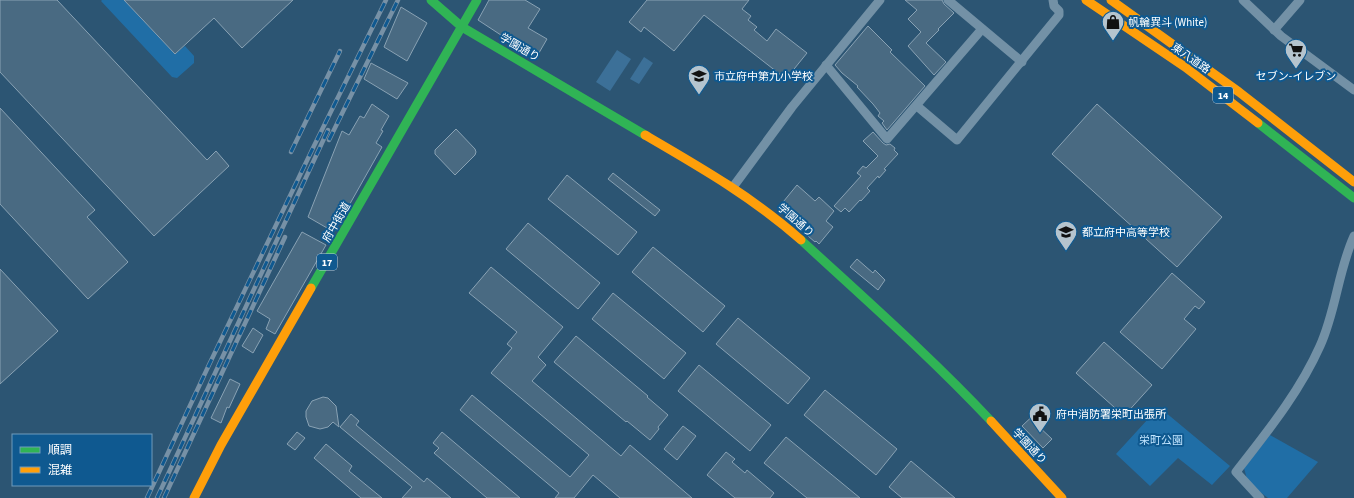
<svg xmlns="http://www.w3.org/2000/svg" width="1354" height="498" font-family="'Source Sans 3','Noto Sans JP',sans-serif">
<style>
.green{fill:#206ea6}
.water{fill:#3c7098}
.building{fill:#496a82;stroke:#89a2b4}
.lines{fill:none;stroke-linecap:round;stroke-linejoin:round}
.street{stroke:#7391a6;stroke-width:9}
.fast{stroke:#30b455;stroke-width:9}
.slow{stroke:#ff9f0a;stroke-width:9}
.rail-casing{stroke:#7791a6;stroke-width:4.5}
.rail{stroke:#0f5990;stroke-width:3;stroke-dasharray:9;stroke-linecap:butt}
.labels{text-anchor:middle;stroke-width:4;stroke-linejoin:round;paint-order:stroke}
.shield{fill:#0f5990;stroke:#b7cdde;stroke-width:1}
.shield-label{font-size:10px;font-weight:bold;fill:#fff}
.poi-label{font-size:11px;fill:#fff;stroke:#0f5990;text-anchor:start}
.street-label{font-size:11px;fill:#fff;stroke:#0f5990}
.park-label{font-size:11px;fill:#c1e4fe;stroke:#0f5990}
</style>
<rect width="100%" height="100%" fill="#2c5573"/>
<g class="green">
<path d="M102 0H124L175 54 185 46 194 56V63L177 78 172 77 101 1Z"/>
<path d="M1159 407 1230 466 1212 485 1178 458 1150 486 1116 454Z"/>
<path d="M1270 435 1318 462 1287 498H1268L1248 483 1244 468Z"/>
</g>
<g class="water">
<path d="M617 50 631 59 610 91 596 82Z"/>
<path d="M644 57 653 63 639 84 630 79Z"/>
</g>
<g class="building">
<path d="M0 0H57L207 160 216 151 229 166 154 236 0 72Z"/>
<path d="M124 0H293L242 48 214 18 175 54Z"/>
<path d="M489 0H525L540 9 528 28 547 39 536 58 478 20Z"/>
<path d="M647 0H749L742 9 751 16 748 20 757 27 754 30 767 41 776 29 807 53 786 79 704 15 674 51 644 27 641 32 629 22Z"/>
<path d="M905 0H942L944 4 954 13 938 29 939 30 926 43 946 62 934 75 908 46 921 32 908 19 917 10Z"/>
<path d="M401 7 427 23 407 61 384 47Z"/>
<path d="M868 26 892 50 890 52 925 86 887 130 882 123 884 121 878 116 880 113 873 104 857 87 858 86 842 73 835 65Z"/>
<path d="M371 63 408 83 397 99 364 79Z"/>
<path d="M372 104 389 116 381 130 383 131 376 143 382 147 334 232 308 217 342 131 349 135 360 116 364 118Z"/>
<path d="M1097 104 1222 217 1177 267 1052 154Z"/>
<path d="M0 108 95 210 87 217 128 262 88 299 0 204Z"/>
<path d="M456 129 475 149 476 152 475 155 455 175 435 154V150Z"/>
<path d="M873 132 883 143 886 145 890 144 895 148 894 150 898 154 884 169 886 170 879 178 878 176 867 188 870 191 861 201 860 200 849 212 845 208 841 212 834 206 861 176 857 173 863 166 866 168 878 156 863 141Z"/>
<path d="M613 173 660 210 655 216 608 179Z"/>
<path d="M567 175 637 232 618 255 548 199Z"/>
<path d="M797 185 815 201 819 197 834 211 826 221 833 227 819 244 816 241 815 242 808 236 809 235 799 222 779 207Z"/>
<path d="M528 223 600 283 578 309 506 249Z"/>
<path d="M302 232 326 245 275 334 266 329 270 319 257 311Z"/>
<path d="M653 247 725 306 703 332 632 272Z"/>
<path d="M857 259 873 273 875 270 885 280 878 290 850 267Z"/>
<path d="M491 267 563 327 538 357 546 365 532 381 621 456 630 445 692 498H620L593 475 574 498H555L559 493 460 410 472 395 570 477 589 455 491 373 512 348 507 344 517 332 469 293Z"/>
<path d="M0 269 58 331 0 384Z"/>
<path d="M1172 273 1205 302 1199 309 1195 306 1184 319 1196 329 1162 369 1120 332Z"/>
<path d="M613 293 686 353 664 379 592 319Z"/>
<path d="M738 318 810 378 788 404 716 344Z"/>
<path d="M253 328 263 335 253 353 242 346Z"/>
<path d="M576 336 648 396 647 397 668 415 658 427 659 429 650 440 627 421 626 422 554 362Z"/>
<path d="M1104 342 1152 385 1124 416 1076 373Z"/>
<path d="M699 365 771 425 750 451 678 391Z"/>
<path d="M230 379 240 384 229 408 227 407 221 423 211 418Z"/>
<path d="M825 390 897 449 876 475 804 415Z"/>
<path d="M323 397 328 398 336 406 339 427 333 422 328 427 320 429 309 426 306 417V411L312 401Z"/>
<path d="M1039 410 1045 417 1037 425 1052 439 1043 448 1022 426Z"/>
<path d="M351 414 359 421 356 425 424 482 427 478 451 498H402L412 487 340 427Z"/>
<path d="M683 426 696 436 677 460 664 449Z"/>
<path d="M297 432 305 438 295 450 287 444Z"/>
<path d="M442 432 520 498H487L434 453 439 448 433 443Z"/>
<path d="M786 437 860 498H807L764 463Z"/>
<path d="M326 444 352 466 349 471 382 498H361L314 458Z"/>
<path d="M726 452 735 459 732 462 745 473 747 470 774 493 770 498H735L707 475Z"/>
<path d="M911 461 955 498H902L889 487Z"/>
</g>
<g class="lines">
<g class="street">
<path d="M948 0 1022 62"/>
<path d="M1243 0 1281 36 1354 90"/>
<path d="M1274 30 1300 0"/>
<path d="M826 65 887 139 982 29"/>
<path d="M917 106 957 140 1059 15V11L1054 6 1053 0"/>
<path d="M733 187 792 107 880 0"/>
<path d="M1260 498 1236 472C1267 432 1299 393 1320 346 1336 311 1338 271 1354 236"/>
</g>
<g class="fast">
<path d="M431 0 462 27 645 135"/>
<path d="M1258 123 1354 198"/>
<path d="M801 240C865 299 931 357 991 421"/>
<path d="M311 288 477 0"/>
</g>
<g class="slow">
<path d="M1086 0 1185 67 1258 123"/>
<path d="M1111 0 1239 92 1354 182"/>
<path d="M645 135C700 167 754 198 801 240"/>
<path d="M991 421 1062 498"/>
<path d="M194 498 221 445 311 288"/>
</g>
<g class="rail-casing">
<g id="rail">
<path d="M329 140 398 0"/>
<path d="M291 152 340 51"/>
<path d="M147 498 208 367 312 150 386 0"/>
<path d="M157 498 328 130"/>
<path d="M164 498 285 237"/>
</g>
</g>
<use href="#rail" class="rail"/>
</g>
<defs>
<g id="shop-pin" transform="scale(1.15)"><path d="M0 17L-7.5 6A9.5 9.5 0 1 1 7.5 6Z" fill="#b5c4ce" stroke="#0f5990"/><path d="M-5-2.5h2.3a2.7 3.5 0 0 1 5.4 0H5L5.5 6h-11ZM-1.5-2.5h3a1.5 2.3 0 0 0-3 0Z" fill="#111"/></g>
<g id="supermarket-pin" transform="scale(1.15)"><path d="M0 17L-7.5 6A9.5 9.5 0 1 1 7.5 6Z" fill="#b5c4ce" stroke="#0f5990"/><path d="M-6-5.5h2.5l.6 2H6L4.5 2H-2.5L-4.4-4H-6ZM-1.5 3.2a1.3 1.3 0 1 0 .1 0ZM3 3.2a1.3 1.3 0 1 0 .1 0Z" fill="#111"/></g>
<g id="school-pin" transform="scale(1.15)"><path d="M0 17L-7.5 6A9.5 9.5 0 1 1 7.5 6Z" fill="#b5c4ce" stroke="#0f5990"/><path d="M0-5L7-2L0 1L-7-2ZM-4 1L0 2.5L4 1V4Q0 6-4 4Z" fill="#111"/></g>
<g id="civic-pin" transform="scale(1.15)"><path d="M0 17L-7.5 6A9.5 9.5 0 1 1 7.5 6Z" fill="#b5c4ce" stroke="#0f5990"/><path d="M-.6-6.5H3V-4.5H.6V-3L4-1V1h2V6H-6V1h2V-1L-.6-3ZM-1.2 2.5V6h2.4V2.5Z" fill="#111"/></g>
</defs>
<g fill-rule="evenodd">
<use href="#shop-pin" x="1113" y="22"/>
<use href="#supermarket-pin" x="1296" y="50"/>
<use href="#school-pin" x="699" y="76"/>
<use href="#school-pin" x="1066" y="232"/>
<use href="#civic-pin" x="1040" y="414"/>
</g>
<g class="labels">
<g class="shield">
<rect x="1213" y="87" width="20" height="16" rx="3"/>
<rect x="317" y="254" width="20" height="16" rx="3"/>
</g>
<g class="shield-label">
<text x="1223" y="99">14</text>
<text x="327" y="266">17</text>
</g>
<g class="poi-label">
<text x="1128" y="26">帆輪異斗 (White)</text>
<text x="714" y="80">市立府中第九小学校</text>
<text x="1296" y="80" text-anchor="middle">セブン-イレブン</text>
<text x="1082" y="236">都立府中高等学校</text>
<text x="1056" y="418">府中消防署栄町出張所</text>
</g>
<g class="street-label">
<text transform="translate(520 47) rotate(30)" y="4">学園通り</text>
<text transform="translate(1191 58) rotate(35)" y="4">東八道路</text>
<text transform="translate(796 220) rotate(41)" y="4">学園通り</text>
<text transform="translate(336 222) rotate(-60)" y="4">府中街道</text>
<text transform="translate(1030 446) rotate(47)" y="4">学園通り</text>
</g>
<g class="park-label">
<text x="1161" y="444">栄町公園</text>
</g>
</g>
<rect x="12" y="434" width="140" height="52" fill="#0f5990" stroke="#6f9bbc"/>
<rect x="20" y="447" width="20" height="6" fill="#30b455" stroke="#6f9bbc"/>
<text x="48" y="454" font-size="12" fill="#ffffff">順調</text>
<rect x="20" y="467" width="20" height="6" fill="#ff9f0a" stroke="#6f9bbc"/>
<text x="48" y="474" font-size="12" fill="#ffffff">混雑</text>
</svg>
